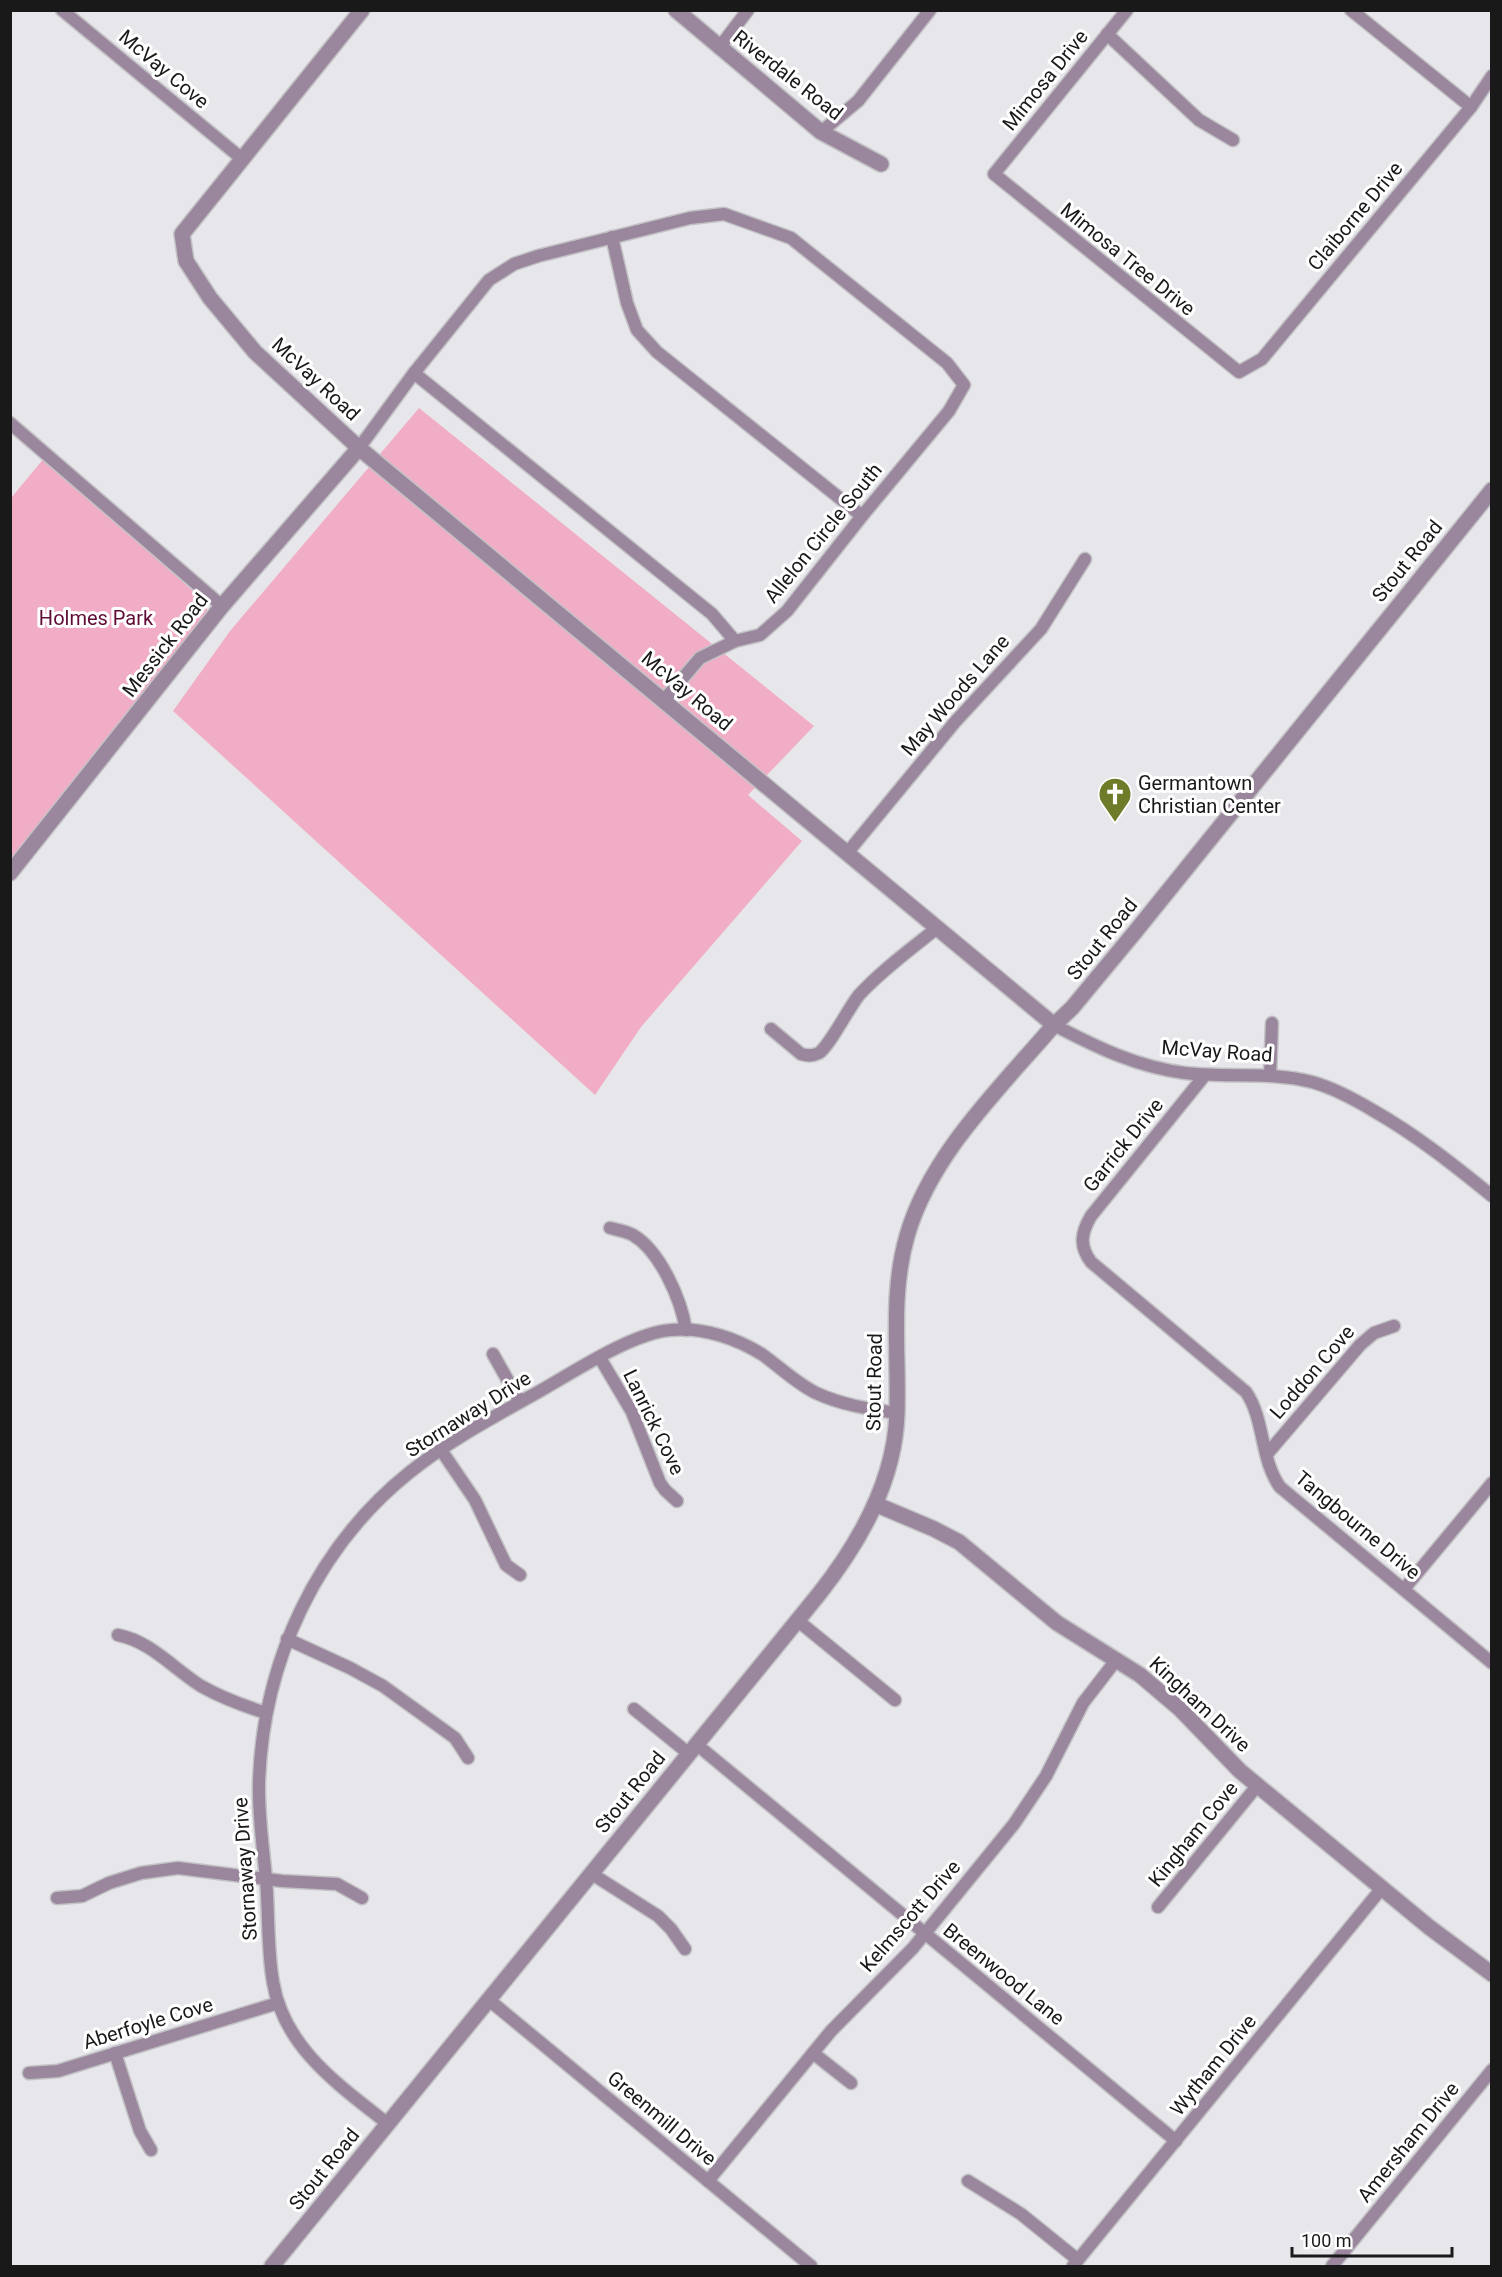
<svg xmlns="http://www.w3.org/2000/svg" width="1502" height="2277" font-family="Roboto,sans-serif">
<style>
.green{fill:#f1adc6}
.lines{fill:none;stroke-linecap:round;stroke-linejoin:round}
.minor-casing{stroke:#c2c2c5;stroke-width:15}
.tertiary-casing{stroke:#c2c2c5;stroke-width:18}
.minor{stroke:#9a869d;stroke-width:12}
.tertiary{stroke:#9a869d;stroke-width:15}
.labels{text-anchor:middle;stroke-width:6;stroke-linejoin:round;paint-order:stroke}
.street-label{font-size:20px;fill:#19191a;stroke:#fff}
.park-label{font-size:20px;fill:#5f0b36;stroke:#fff}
.poi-label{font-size:20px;fill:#19191a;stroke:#fff;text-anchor:start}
</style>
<rect width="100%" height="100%" fill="#e7e7eb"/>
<g class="green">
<path d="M419 408 814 726 748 795 802 841 641 1027 595 1095 173 711 230 631Z"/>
<path d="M45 457 206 603 208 616 11 863V498Z"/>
</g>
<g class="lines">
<g class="minor-casing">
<g id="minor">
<path d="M62 10 241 158"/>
<path d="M1127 10 994 174 1239 372 1262 359 1471 107 1492 76"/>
<path d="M1351 10 1471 107"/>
<path d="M1107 34 1199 120 1233 140"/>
<path d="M719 48 748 10"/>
<path d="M821 132 858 101 930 10"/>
<path d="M612 237 627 303 637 330 657 352 862 516"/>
<path d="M10 423 222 606"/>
<path d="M359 448 414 373"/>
<path d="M664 700 700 658 735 641 760 635 787 611 862 516 949 411 964 385 947 363 791 238 724 214 690 218 538 256 514 264 489 280 414 373 712 614 735 641"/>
<path d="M848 852 955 722 1041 629 1085 559"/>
<path d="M1054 1025C1096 1047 1137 1067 1185 1073 1227 1078 1271 1071 1312 1082 1334 1088 1354 1099 1374 1111 1416 1135 1454 1165 1492 1196"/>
<path d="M771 1029 801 1054C807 1056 813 1056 819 1053 830 1045 848 1009 859 995 882 970 911 949 937 928"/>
<path d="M1205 1075 1091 1216C1081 1233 1079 1246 1091 1262L1246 1392C1265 1420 1260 1459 1280 1487L1492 1663"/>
<path d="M1270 1076 1272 1023"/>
<path d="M610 1228C618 1230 626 1231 633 1235 660 1251 681 1299 686 1330"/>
<path d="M493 1354 520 1402"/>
<path d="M600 1358 632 1412 660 1483 665 1490 677 1501"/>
<path d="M441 1450 475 1500 506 1565 520 1575"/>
<path d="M1267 1454 1360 1345 1374 1333 1394 1326"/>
<path d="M1404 1589 1492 1483"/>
<path d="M797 1620 895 1700"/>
<path d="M118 1635C150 1641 174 1669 201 1686 222 1698 244 1706 266 1713"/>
<path d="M287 1639 350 1668 383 1686 455 1738 468 1758"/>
<path d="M634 1709 688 1753"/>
<path d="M696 1744 1176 2141"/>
<path d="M592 1874 658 1916 671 1929 685 1949"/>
<path d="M57 1898 82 1896 109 1883 141 1873 178 1868 282 1881 337 1884 362 1898"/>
<path d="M1158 1907 1257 1786"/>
<path d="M489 2000 811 2266"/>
<path d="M115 2053 140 2131 151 2150"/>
<path d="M813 2053 851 2083"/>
<path d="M29 2073 58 2071 278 2003"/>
<path d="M388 2124C339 2085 284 2048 273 1982 267 1948 269 1913 266 1879 263 1846 258 1815 259 1782 263 1662 316 1547 410 1472 447 1442 490 1419 531 1396 568 1376 630 1333 671 1330 703 1327 736 1338 763 1355 781 1368 796 1383 816 1393 842 1405 869 1409 897 1413"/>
<path d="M708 2181 831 2031 913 1948 1014 1824 1046 1776 1083 1703 1117 1659"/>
<path d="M968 2181 1021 2214 1078 2260"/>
<path d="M1073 2266 1382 1888"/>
<path d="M1332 2266 1492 2070"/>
</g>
</g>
<g class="tertiary-casing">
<g id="tertiary">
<path d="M362 10 182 234 186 261 210 298 255 352 359 448 1054 1025"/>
<path d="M676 10 821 132 881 164"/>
<path d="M10 873 222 606 359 448"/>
<path d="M875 1504 934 1529 959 1542 1057 1623 1140 1675 1180 1709 1240 1771 1429 1927 1492 1974"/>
<path d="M272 2266 819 1594C860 1542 895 1481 897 1413 899 1353 890 1295 907 1236 930 1155 1000 1088 1054 1025L1072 1008 1135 932 1492 490"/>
</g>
</g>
<use href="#minor" class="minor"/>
<use href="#tertiary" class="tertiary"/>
</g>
<defs>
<g id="church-pin" transform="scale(1.725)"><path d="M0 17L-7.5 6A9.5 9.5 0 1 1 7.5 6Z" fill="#6e7b29" stroke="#fff"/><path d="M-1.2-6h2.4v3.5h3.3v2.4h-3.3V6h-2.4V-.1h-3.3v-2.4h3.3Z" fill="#fff"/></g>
</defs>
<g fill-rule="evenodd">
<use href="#church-pin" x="1115" y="794"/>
</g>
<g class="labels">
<g class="street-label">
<text transform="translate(164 69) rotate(40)" y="7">McVay Cove</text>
<text transform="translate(788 75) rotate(38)" y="7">Riverdale Road</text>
<text transform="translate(1045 80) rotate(-51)" y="7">Mimosa Drive</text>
<text transform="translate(1355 216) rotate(-50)" y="7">Claiborne Drive</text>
<text transform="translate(1128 259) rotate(39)" y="7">Mimosa Tree Drive</text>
<text transform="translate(316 379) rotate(43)" y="7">McVay Road</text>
<text transform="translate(823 533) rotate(-51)" y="7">Allelon Circle South</text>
<text transform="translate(1407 561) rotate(-51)" y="7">Stout Road</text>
<text transform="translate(165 645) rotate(-52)" y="7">Messick Road</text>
<text transform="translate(687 691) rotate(40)" y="7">McVay Road</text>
<text transform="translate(955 695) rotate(-49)" y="7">May Woods Lane</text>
<text transform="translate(1102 939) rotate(-51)" y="7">Stout Road</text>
<text transform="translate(1217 1051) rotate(4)" y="7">McVay Road</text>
<text transform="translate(1123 1145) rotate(-51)" y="7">Garrick Drive</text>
<text transform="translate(1312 1372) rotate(-49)" y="7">Loddon Cove</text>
<text transform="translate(874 1382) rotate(-89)" y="7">Stout Road</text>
<text transform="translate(468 1414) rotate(-32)" y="7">Stornaway Drive</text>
<text transform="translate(654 1422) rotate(64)" y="7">Lanrick Cove</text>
<text transform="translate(1358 1525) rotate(40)" y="7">Tangbourne Drive</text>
<text transform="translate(1200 1704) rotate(43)" y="7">Kingham Drive</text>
<text transform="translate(630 1792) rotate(-51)" y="7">Stout Road</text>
<text transform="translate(1193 1834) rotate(-51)" y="7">Kingham Cove</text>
<text transform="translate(245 1869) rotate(-94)" y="7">Stornaway Drive</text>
<text transform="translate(910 1916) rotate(-49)" y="7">Kelmscott Drive</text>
<text transform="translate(1004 1974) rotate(39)" y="7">Breenwood Lane</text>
<text transform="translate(148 2023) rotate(-17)" y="7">Aberfoyle Cove</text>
<text transform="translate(1213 2065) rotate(-51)" y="7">Wytham Drive</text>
<text transform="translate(662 2118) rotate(40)" y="7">Greenmill Drive</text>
<text transform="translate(1408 2142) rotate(-51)" y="7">Amersham Drive</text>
<text transform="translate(324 2169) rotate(-51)" y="7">Stout Road</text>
</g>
<g class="park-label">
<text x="96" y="625">Holmes Park</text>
</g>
<g class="poi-label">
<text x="1138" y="790">Germantown<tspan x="1138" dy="23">Christian Center</tspan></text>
</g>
</g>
<rect width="1502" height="2277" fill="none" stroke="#19191a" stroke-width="24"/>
<path d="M1292 2247v9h160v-9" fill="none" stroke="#19191a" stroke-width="3"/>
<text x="1301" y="2247" font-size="18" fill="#19191a" stroke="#ffffff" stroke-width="4.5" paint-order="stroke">100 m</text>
</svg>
